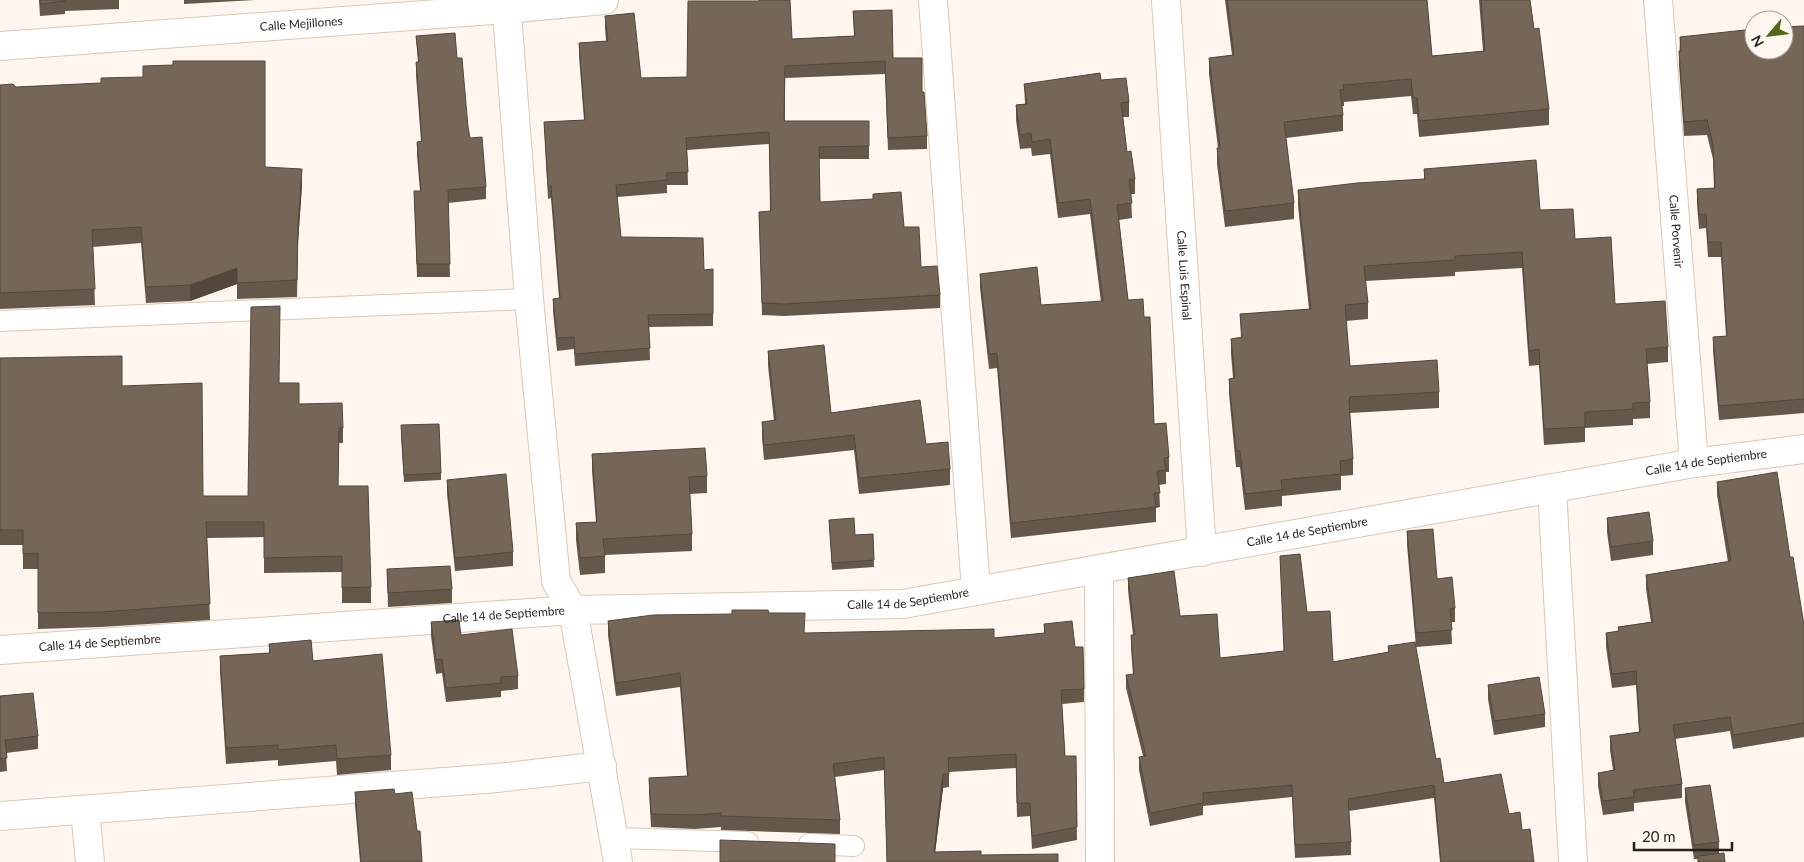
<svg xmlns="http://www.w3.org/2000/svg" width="1804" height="862" font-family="Lato,sans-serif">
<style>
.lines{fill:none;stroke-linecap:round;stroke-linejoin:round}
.lane-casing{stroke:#dac8b8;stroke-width:22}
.street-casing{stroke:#dac8b8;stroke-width:30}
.secondary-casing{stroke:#dac8b8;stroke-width:30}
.lane{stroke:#fff;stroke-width:20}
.street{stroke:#fff;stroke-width:28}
.secondary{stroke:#fff;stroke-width:28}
.wall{fill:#65584b}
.shaded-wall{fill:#53473d}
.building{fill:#766657;stroke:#53473d}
.labels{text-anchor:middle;stroke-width:5;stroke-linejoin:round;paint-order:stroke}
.street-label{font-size:12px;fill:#251f19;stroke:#fef6ef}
</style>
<rect width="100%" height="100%" fill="#fef6ef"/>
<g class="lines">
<g class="lane-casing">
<g id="lane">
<path d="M0 321 529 299"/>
<path d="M615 838 748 842"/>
<path d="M809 844 854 846"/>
</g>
</g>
<g class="street-casing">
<g id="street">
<path d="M933 0 976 590"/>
<path id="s1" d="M1166 0 1202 552"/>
<path id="s2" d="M1658 0 1694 463"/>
<path id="s3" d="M0 46 506 9 604 0"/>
<path d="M1552 489 1573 862"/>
<path d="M1099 570 1100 862"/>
<path id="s4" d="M0 650 573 610 903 604 1694 463 1804 449"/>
<path d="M85 810 90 862"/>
<path d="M0 816 497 778 602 766"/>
</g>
</g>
<g class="secondary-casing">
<path id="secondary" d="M506 0 529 299 556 581 573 610 618 862"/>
</g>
<use href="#lane" class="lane"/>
<use href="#street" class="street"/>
<use href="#secondary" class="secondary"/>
</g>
<g class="wall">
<path d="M39 0H119V9L65 11V14L40 16Z"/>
<path d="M184 0H255L184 4Z"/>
<path d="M1225 0H1427L1432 56 1483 51 1479 0H1530L1534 29 1549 109V125L1419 137 1417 114H1413L1411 96 1344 102V106H1342L1343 115V131L1286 138 1294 203V219L1225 227 1217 164V148H1218L1209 74V58L1232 55Z"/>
<path d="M853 11 922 92 927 136V149L888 150 885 74 785 78V121H869V159H819L820 202 904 227 921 267 940 295V308L784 316 762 315 759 212 770 211 769 144 687 150 688 185H667V193L617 197 621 237 704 270 713 269V326L649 327 650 360 575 366 574 349 557 351 553 311V299L559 298 551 198 548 199 544 122 584 120 579 56V43L606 41 605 28V16L641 78 687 77 792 39 854 36Z"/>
<path d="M1804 26V413L1719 420 1713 351V337L1726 336 1721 257H1708L1706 228 1699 229 1697 204V189L1714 188 1713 159 1707 135 1684 136 1679 65 1680 37Z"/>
<path d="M416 36 457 58 468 127 470 138 486 187V199L448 203 450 277H417L414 191H420L417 155V142L421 141 416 75V62H418Z"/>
<path d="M143 66 265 167 302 185 298 242 297 297 237 299V284L190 301 146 303 141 243 93 247 95 305 0 309V85L16 87 101 83 143 77Z"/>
<path d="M1101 80 1129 102V117H1123L1127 152 1135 179V194H1131L1132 218 1119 220 1128 300 1144 317 1154 424 1169 457V472H1166V484L1159 485 1160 507 1156 508V522L1011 538 997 368 989 369 980 288V274L1041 305 1101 302 1090 214 1058 218 1050 154 1032 156 1031 148 1020 149 1016 120V105L1025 104 1024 84Z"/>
<path d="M1424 169 1540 210 1575 239 1615 304 1668 347V362L1647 364 1650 402V418L1633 419V425L1585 428V442L1544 445 1539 365 1529 366 1522 268 1455 272V276L1365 281 1368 303V319L1346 321 1350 366 1439 392V408L1350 413V415L1353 459V475L1341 476V490L1282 496V506L1245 510 1240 467H1236L1229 394V379L1233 378 1231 354V339L1241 338 1240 314 1309 309 1298 206V190L1424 179Z"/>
<path d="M768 351 831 413 926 444 950 469V485L859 494 854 450 764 460 762 438V422L774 421 768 366Z"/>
<path d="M0 358 122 386 203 496H248L279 383 299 404 343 428V443H339L338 486 371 587V603H342V572L264 573V537L207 538 210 620 101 627 38 629V569H23V545H0Z"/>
<path d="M401 433 441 473V480L404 482Z"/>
<path d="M592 454 707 476V493L690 494 692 534V551L605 555V573L580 575 576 540V523L596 522 592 471Z"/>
<path d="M447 480 513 552V566L455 571 447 494Z"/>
<path d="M1717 482 1790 557 1804 625V737L1733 749 1730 731 1675 739 1682 784V798L1634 803V811L1603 815 1598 786V773L1613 770 1610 750V736L1639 732 1636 685 1612 688 1606 647V633L1618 631V627L1651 622 1646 589V575L1728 562 1717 495Z"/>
<path d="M1607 518 1653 541V555L1611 561 1607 532Z"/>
<path d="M829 520 855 535 873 534 874 567 832 570Z"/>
<path d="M1407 531 1455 608V622H1451L1452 644 1416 647 1407 545Z"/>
<path d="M1280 556 1307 612 1333 662 1388 652V646L1436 759 1444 783 1509 814 1522 830 1534 862H1440L1434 798 1349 811 1351 842V855L1295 858 1292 797 1203 806V815L1150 826 1139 770V757L1143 756 1126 688V675H1133L1131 648V635H1133L1128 590V578L1180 616 1220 658 1284 651Z"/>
<path d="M387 569 452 589V603L388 607Z"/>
<path d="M769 613 804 633 994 638 1044 633V624L1075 647 1084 689V702L1062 704 1065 756H1076L1077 840 1032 849 1030 816 1017 817 1016 768 949 772V787L943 788 935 852 981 855 1058 862H887L884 770 835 777 840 820V834L721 830V827L695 829 651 827 649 791V778L687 776 680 687 616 696 608 635V621Z"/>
<path d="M431 622 461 635 518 676V689L501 691V697L446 702 442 673 436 674 431 636Z"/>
<path d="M269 644 313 661 391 755V770L337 775 336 761 278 766V760L226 764 220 672V656L269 653Z"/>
<path d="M1488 685 1545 714V727L1494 735 1488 699Z"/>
<path d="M0 696 38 736V749L6 753 7 771 0 772Z"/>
<path d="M1685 788 1719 842V854L1725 862H1698V859H1694L1685 802Z"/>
<path d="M355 792 395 794 417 831 422 862H360L355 805Z"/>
</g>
<g class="shaded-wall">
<path d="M302 169V185L298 242 297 297 298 225Z"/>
<path d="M237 268V284L190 301V285Z"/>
<path d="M1350 397V413L1349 416V401Z"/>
<path d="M943 774V788L934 862V852Z"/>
</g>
<g class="building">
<path d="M40 0H65V1L40 4Z"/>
<path d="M759 0H790L792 39 855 36 853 11 892 10 893 58H922V92H924L927 136 888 138 885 61 785 66 784 121H869V146L819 147 820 202 873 199V194L901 192 904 227H919L921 267 937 266 940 295 784 304 762 303 759 212 771 211 769 132 686 138 688 172 667 173V180L616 185 621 237 703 238 704 270 713 269V314L648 315 650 348 575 354 574 337 557 338 553 299 560 298 551 186H548L544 122 585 120 579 43 608 41 605 16 634 13 641 78 687 77 688 1H759Z"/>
<path d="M1227 0H1427L1432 56 1485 51 1481 0H1530L1534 29 1539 28 1549 109 1419 121 1417 98H1413L1411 79 1343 85 1344 89 1340 90 1343 115 1284 122 1294 203 1225 211 1217 148H1220L1209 58 1234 55Z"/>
<path d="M1804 26V399L1719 406 1713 337 1727 336 1721 242H1708L1706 214 1699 215 1697 189 1715 188 1713 145 1707 120 1684 122 1679 51H1681L1680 37 1754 29V50H1784V27Z"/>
<path d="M455 33 457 58H462L468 127 470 138 482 137 486 187 448 190 450 264H417L414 191H421L417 142 422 141 416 62H419L416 36Z"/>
<path d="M173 61H265V167L302 169 298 225 297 280 237 283V268L190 285 146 287 141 227 92 230 95 289 0 293V85L13 84 16 87 101 83V78L143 77V66L173 65Z"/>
<path d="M1100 73 1101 80 1126 78 1129 102 1121 103 1127 152 1131 151 1135 179 1129 180 1132 203 1117 205 1128 300 1143 299 1144 317H1150L1154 424 1166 423 1169 457 1164 458 1166 470 1157 471 1160 493H1154L1156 507 1011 523 997 353 989 354 980 274 1037 267 1041 305 1103 301 1090 199 1058 203 1050 139 1032 142 1031 133 1020 135 1016 105 1027 104 1024 84Z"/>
<path d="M1536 160 1540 210 1573 209 1575 239 1611 237 1615 304 1665 301 1668 347 1646 349 1650 402 1633 403V409L1585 412V427L1544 429 1539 349 1529 351 1522 252 1455 256V260L1364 266 1368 303 1345 305 1350 366 1437 360 1439 392 1350 397 1349 401 1353 459 1340 461 1341 474 1281 480 1282 490 1245 494 1240 451H1236L1229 379 1235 378 1231 339 1242 337 1240 314 1311 309 1298 190 1357 183 1425 179 1424 169Z"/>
<path d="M280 306 279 383H299V404L342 403 343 428H339L338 486H368L371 587 342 588V556L264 558V522H206L210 604 101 612 38 613V553L23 554V530H0V358L122 356V386L202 383 203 496H248L251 307Z"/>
<path d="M824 345 831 413 920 400 926 444 948 442 950 469 859 478 854 435 764 445 762 422 776 420 768 351Z"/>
<path d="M439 424 441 473 404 475 401 425Z"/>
<path d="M705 448 707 476 689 477 692 534 603 539 605 556 580 558 576 523 597 522 592 454Z"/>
<path d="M1777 472 1790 557H1793L1804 625V723L1733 735 1730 717 1673 725 1682 784 1633 790 1634 797 1603 801 1598 773 1615 770 1610 736 1640 732 1636 671 1612 674 1606 633 1619 631 1618 627 1653 622 1646 575 1731 561 1717 482Z"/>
<path d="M506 474 513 552 455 558 447 480Z"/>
<path d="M1649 512 1653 541 1611 547 1607 518Z"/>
<path d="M854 518 855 535 873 534 874 560 832 563 829 520Z"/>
<path d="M1433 529 1437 579 1452 577 1455 608 1450 609 1452 630 1416 633 1407 531Z"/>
<path d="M1300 554 1307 612 1330 611 1333 662 1389 652 1388 646 1415 642 1436 759 1440 758 1444 783 1501 774 1509 814 1520 812 1522 830 1530 829 1534 862H1441L1434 785 1348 799 1351 842 1295 845 1292 785 1203 793V803L1150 813 1139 757 1146 756 1126 675 1134 674 1131 635H1135L1128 578 1174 571 1180 616 1217 614 1220 658 1284 651 1280 556Z"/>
<path d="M450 566 452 589 388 593 387 569Z"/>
<path d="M732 610H768L769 613H805L804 633 994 629V638L1045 633 1044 624 1072 621 1075 647H1083L1084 689 1061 690 1065 756H1076L1077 827 1032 836 1030 803H1017L1016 754 948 758 949 774H943L934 852 981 851V855L1058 854V862H887L884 757 833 764 840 820 721 816V813L695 815 651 814 649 778 688 776 680 673 616 683 608 621 653 615 732 614Z"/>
<path d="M459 620 461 635 512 629 518 676 501 677V683L446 688 442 659 436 660 431 622Z"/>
<path d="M311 640 313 661 382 654 391 755 337 759 336 745 278 750V745L226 748 220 656 270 653 269 644Z"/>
<path d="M1539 677 1545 714 1494 721 1488 685Z"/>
<path d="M33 693 38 736 5 740 7 758 0 759V696Z"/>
<path d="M1710 785 1719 842 1694 845 1685 788Z"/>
<path d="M394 789 395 794 412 792 417 831H420L422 862H361L355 792Z"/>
<path d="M720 840 835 844V862H720Z"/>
<path d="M1724 853 1725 862H1698V856Z"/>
</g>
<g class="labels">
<g class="street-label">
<text dy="4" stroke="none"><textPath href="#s3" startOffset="302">Calle Mejillones</textPath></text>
<text dy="4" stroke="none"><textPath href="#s2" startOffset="232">Calle Porvenir</textPath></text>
<text dy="4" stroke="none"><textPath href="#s1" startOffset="276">Calle Luis Espinal</textPath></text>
<text dy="4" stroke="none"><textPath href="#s4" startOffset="1720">Calle 14 de Septiembre</textPath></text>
<text dy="4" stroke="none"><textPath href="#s4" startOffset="1315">Calle 14 de Septiembre</textPath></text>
<text dy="4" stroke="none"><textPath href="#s4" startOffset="910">Calle 14 de Septiembre</textPath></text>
<text dy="4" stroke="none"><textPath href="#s4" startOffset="505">Calle 14 de Septiembre</textPath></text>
<text dy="4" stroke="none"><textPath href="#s4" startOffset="100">Calle 14 de Septiembre</textPath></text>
</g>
</g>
<g transform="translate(1769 35) rotate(242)"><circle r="24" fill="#fef6ef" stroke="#a7a099"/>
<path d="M0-4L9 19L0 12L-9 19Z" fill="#516816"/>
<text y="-8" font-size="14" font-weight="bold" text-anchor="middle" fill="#251f19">N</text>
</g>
<path d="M1634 842v8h98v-8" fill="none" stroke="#251f19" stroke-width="2.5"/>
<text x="1642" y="842" font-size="15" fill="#251f19" stroke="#fef6ef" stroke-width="4" paint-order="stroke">20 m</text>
</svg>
